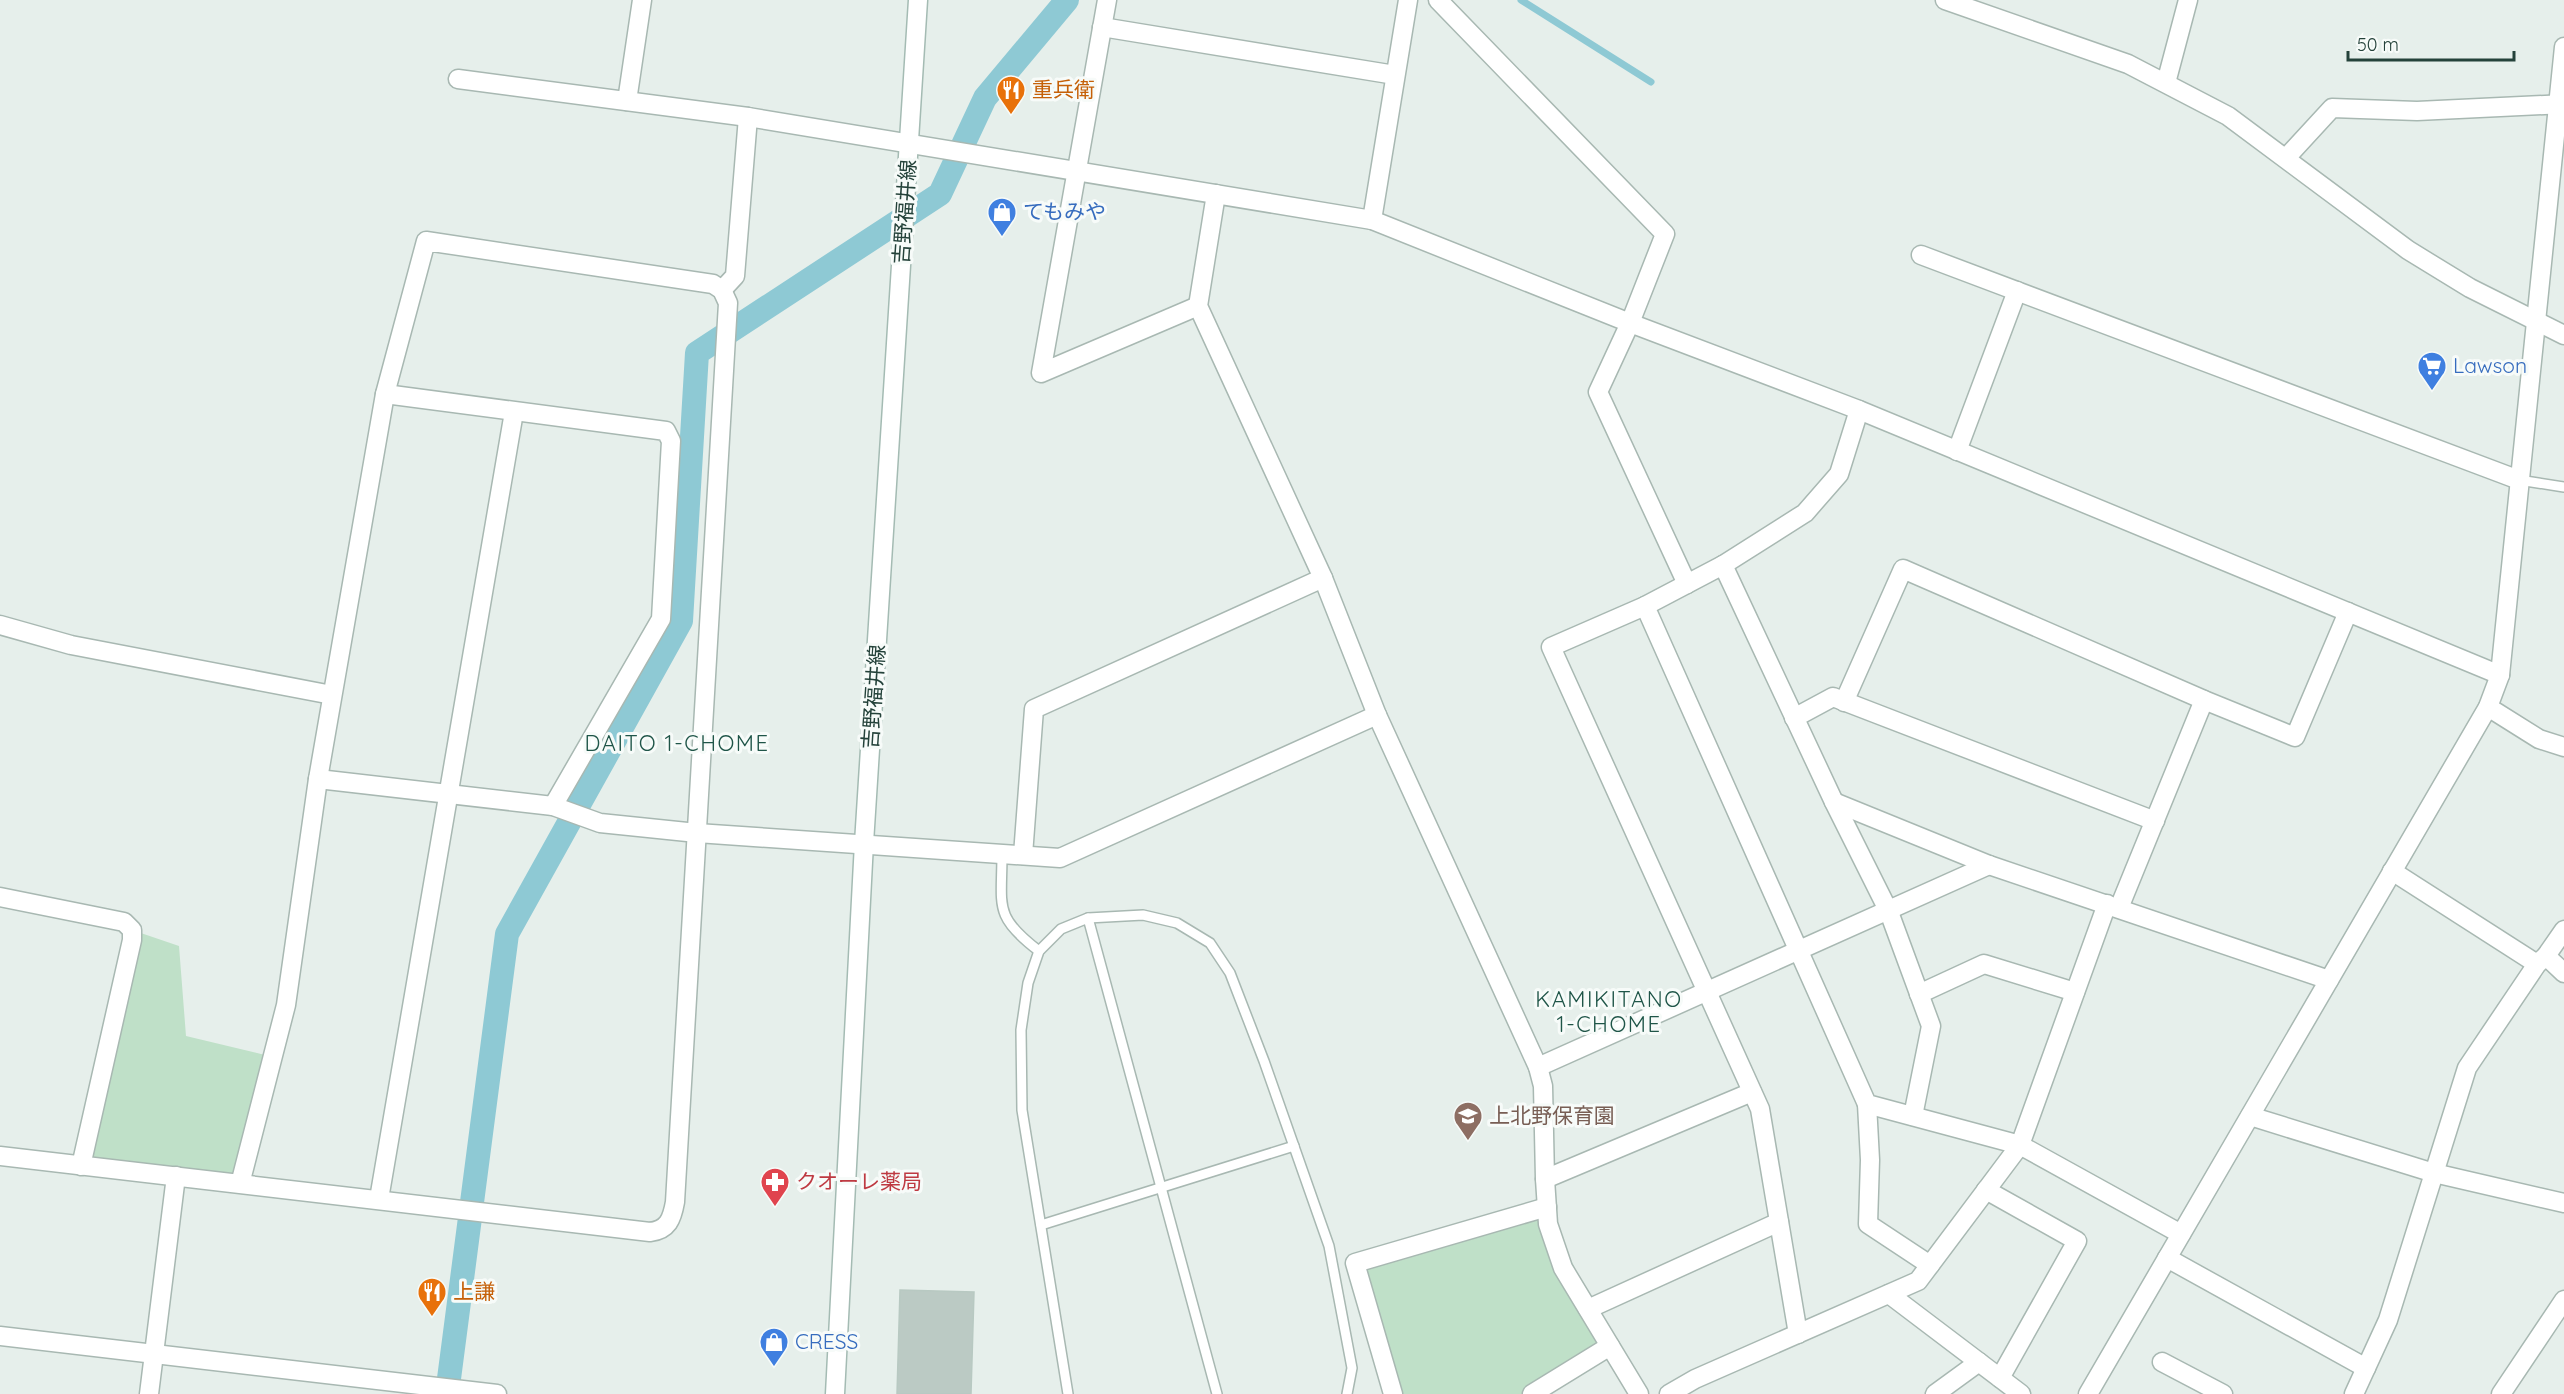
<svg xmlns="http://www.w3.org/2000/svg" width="2564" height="1394" font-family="Quicksand,'Noto Sans JP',sans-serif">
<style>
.green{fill:#bfe0c8}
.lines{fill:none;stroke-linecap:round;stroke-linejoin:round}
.stream{stroke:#8ec9d4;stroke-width:7}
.canal{stroke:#8ec9d4;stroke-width:24}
.building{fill:#bbcac4;stroke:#b8c9c2;stroke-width:1.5}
.service-casing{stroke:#a8b8b2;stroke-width:12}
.minor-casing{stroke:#a8b8b2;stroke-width:21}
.tertiary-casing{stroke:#a8b8b2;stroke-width:21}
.secondary-casing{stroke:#a4bbb3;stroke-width:21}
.service{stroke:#fff;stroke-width:9}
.minor{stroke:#fff;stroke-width:18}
.tertiary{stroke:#fff;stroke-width:18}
.secondary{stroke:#fff;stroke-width:18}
.labels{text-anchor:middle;stroke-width:6;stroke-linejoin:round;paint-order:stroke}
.food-label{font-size:21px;fill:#c56008;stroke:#f7fbf9;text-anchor:start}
.street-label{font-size:21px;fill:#24423a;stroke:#f7fbf9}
.shop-label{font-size:21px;fill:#366cbe;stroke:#f7fbf9;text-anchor:start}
.education-label{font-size:21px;fill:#785e54;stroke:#f7fbf9;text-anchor:start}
.health-label{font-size:21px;fill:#be3a42;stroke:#f7fbf9;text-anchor:start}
.neighbourhood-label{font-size:22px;letter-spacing:1.5px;fill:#1f5548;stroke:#f7fbf9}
</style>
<rect width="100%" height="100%" fill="#e6efeb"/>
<g class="green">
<path d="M132 930 179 946 186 1036 265 1055 240 1184 81 1166Z"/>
<path d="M1547 1207 1610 1346 1532 1394H1395L1364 1261Z"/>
</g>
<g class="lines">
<path class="stream" d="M1521 0 1651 82"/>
<path class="canal" d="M447 1394 507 934 681 621 697 353 940 194 985 98 1067 0"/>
</g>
<path class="building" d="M900 1290 974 1292 971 1394H897Z"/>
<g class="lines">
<g class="service-casing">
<g id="service">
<path d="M2519 480 2564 487"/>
<path d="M1002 853C1002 907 993 916 1039 951"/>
<path d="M1088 918 1217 1394"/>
<path d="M1041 1225 1294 1146"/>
<path d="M1068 1394 1022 1110 1021 1030 1028 983 1039 951 1061 929 1088 918 1143 915 1177 923 1210 943 1230 973 1264 1061 1329 1246 1352 1368 1347 1394"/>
</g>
</g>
<g class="minor-casing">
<g id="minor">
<path d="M1107 0 1041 373 1198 306"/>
<path d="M1438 0 1665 234 1630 323 1598 392 1687 584"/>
<path d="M1102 27 1395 75"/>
<path d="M458 79 748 117 1372 220 1630 323 1859 410 2500 675"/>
<path d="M2166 83 2188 0"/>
<path d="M627 101 642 0"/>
<path d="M2286 158 2332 108 2417 111 2564 104"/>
<path d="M1216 194 1198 306 1323 578 1377 715 1538 1067 1543 1086 1545 1179 1548 1224 1563 1268 1639 1394"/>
<path d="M1372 220 1408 0"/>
<path d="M1921 255 2519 480"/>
<path d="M722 290 735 276 748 117"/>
<path d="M385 394 666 431 671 441 661 619 553 806"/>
<path d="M1859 410 1839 474 1805 513 1723 565 1645 606 1867 1104 2020 1145 2181 1234"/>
<path d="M1957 451 2017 291"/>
<path d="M1723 565 1834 802 1889 912 1931 1026 1913 1116"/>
<path d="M1645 606 1551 647 1760 1109 1798 1334"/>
<path d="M0 625 71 645 332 695"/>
<path d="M1844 702 1903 569 2204 700 2295 737 2348 612"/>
<path d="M2488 707 2539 739 2564 747"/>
<path d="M1794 718 1833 697 2155 821"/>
<path d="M318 779 553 806 600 823 697 833 1060 858 1377 715"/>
<path d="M1834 802 1989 865 2329 980"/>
<path d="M1023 855 1034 709 1323 578"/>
<path d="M2392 871 2537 964"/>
<path d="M0 897 124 922 132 930V940L81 1166"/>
<path d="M2119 908 2204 700"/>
<path d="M2546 956 2564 930"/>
<path d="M1919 994 1984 964 2075 992"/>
<path d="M1538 1067 1989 865"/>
<path d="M1867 1104 1870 1160 1868 1224 1930 1265"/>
<path d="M2250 1116 2434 1173 2564 1203"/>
<path d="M0 1156 650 1232C668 1230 672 1219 675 1202L728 303 722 290 713 284 426 241 385 394 318 779 286 1005 240 1184"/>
<path d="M1545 1179 1752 1092"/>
<path d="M1986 1190 2077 1241 2000 1378"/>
<path d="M379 1199 514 412"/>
<path d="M2167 1258 2366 1368"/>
<path d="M1889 1294 2021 1394"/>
<path d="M1588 1309 1779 1222"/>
<path d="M2162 1362 2223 1394"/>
<path d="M149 1394 176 1176"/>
<path d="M1393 1394 1355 1263 1547 1207"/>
<path d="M1532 1394 1610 1346"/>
<path d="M1669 1394 1695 1379 1918 1281 2020 1145 2107 904"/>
<path d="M1935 1394 1979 1362"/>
<path d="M2088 1394 2488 707 2500 675 2564 47"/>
<path d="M2354 1394 2388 1320 2467 1068 2537 964 2546 956 2564 973"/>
<path d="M2501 1394 2564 1300"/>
</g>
</g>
<g class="tertiary-casing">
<g id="tertiary">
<path d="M1945 0 2128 64 2228 116 2408 250 2470 288 2564 335"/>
<path d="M0 1336 497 1394"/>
</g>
</g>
<g class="secondary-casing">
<path id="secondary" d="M835 1394 864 843 918 0"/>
</g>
<use href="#service" class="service"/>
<use href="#minor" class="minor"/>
<use href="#tertiary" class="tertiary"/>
<use href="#secondary" class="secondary"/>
</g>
<defs>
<g id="restaurant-pin" transform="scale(1.5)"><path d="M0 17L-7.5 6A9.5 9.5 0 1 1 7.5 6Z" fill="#e8710a" stroke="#f7fbf9"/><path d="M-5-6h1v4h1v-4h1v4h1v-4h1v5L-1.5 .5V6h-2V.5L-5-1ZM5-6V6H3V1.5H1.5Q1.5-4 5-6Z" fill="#fff"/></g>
<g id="shop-pin" transform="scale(1.5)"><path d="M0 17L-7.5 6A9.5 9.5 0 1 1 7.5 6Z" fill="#3f7fe0" stroke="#f7fbf9"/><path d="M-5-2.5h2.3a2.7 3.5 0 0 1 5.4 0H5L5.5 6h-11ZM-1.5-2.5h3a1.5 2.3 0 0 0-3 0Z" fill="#fff"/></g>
<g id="supermarket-pin" transform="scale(1.5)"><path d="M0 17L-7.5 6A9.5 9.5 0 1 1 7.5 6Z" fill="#3f7fe0" stroke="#f7fbf9"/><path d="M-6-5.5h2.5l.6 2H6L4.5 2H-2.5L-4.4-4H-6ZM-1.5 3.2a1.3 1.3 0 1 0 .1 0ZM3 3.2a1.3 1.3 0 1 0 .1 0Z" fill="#fff"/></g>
<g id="school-pin" transform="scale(1.5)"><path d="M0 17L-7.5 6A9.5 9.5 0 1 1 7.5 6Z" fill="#8d6e63" stroke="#f7fbf9"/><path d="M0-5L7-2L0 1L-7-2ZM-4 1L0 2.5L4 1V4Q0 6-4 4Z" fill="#fff"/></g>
<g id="pharmacy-pin" transform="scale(1.5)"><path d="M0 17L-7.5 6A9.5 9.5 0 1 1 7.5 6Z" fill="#e0444e" stroke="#f7fbf9"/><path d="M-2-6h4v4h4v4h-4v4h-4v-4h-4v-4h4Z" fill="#fff"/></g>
</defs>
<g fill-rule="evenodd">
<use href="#restaurant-pin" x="1011" y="90"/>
<use href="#shop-pin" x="1002" y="212"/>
<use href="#supermarket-pin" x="2432" y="366"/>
<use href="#school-pin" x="1468" y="1116"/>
<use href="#pharmacy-pin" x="775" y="1182"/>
<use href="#restaurant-pin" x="432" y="1292"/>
<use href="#shop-pin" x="774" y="1342"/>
</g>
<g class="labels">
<g class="food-label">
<text x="1032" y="97">重兵衛</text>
<text x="453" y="1299">上謙</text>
</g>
<g class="street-label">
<text transform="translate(905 212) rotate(-86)" y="7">吉野福井線</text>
<text transform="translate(874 697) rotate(-86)" y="7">吉野福井線</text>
</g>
<g class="shop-label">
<text x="1023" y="219">てもみや</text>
<text x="2453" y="373">Lawson</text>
<text x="795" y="1349">CRESS</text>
</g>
<g class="education-label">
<text x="1489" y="1123">上北野保育園</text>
</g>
<g class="health-label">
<text x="796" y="1189">クオーレ薬局</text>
</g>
<g class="neighbourhood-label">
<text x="677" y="751">DAITO 1-CHOME</text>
<text x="1609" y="1007">KAMIKITANO<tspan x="1609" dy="25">1-CHOME</tspan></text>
</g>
</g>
<path d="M2348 51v9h166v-9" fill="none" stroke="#24423a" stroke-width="3"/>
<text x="2357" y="51" font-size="18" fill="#24423a" stroke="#f7fbf9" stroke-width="4.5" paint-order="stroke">50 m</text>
</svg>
